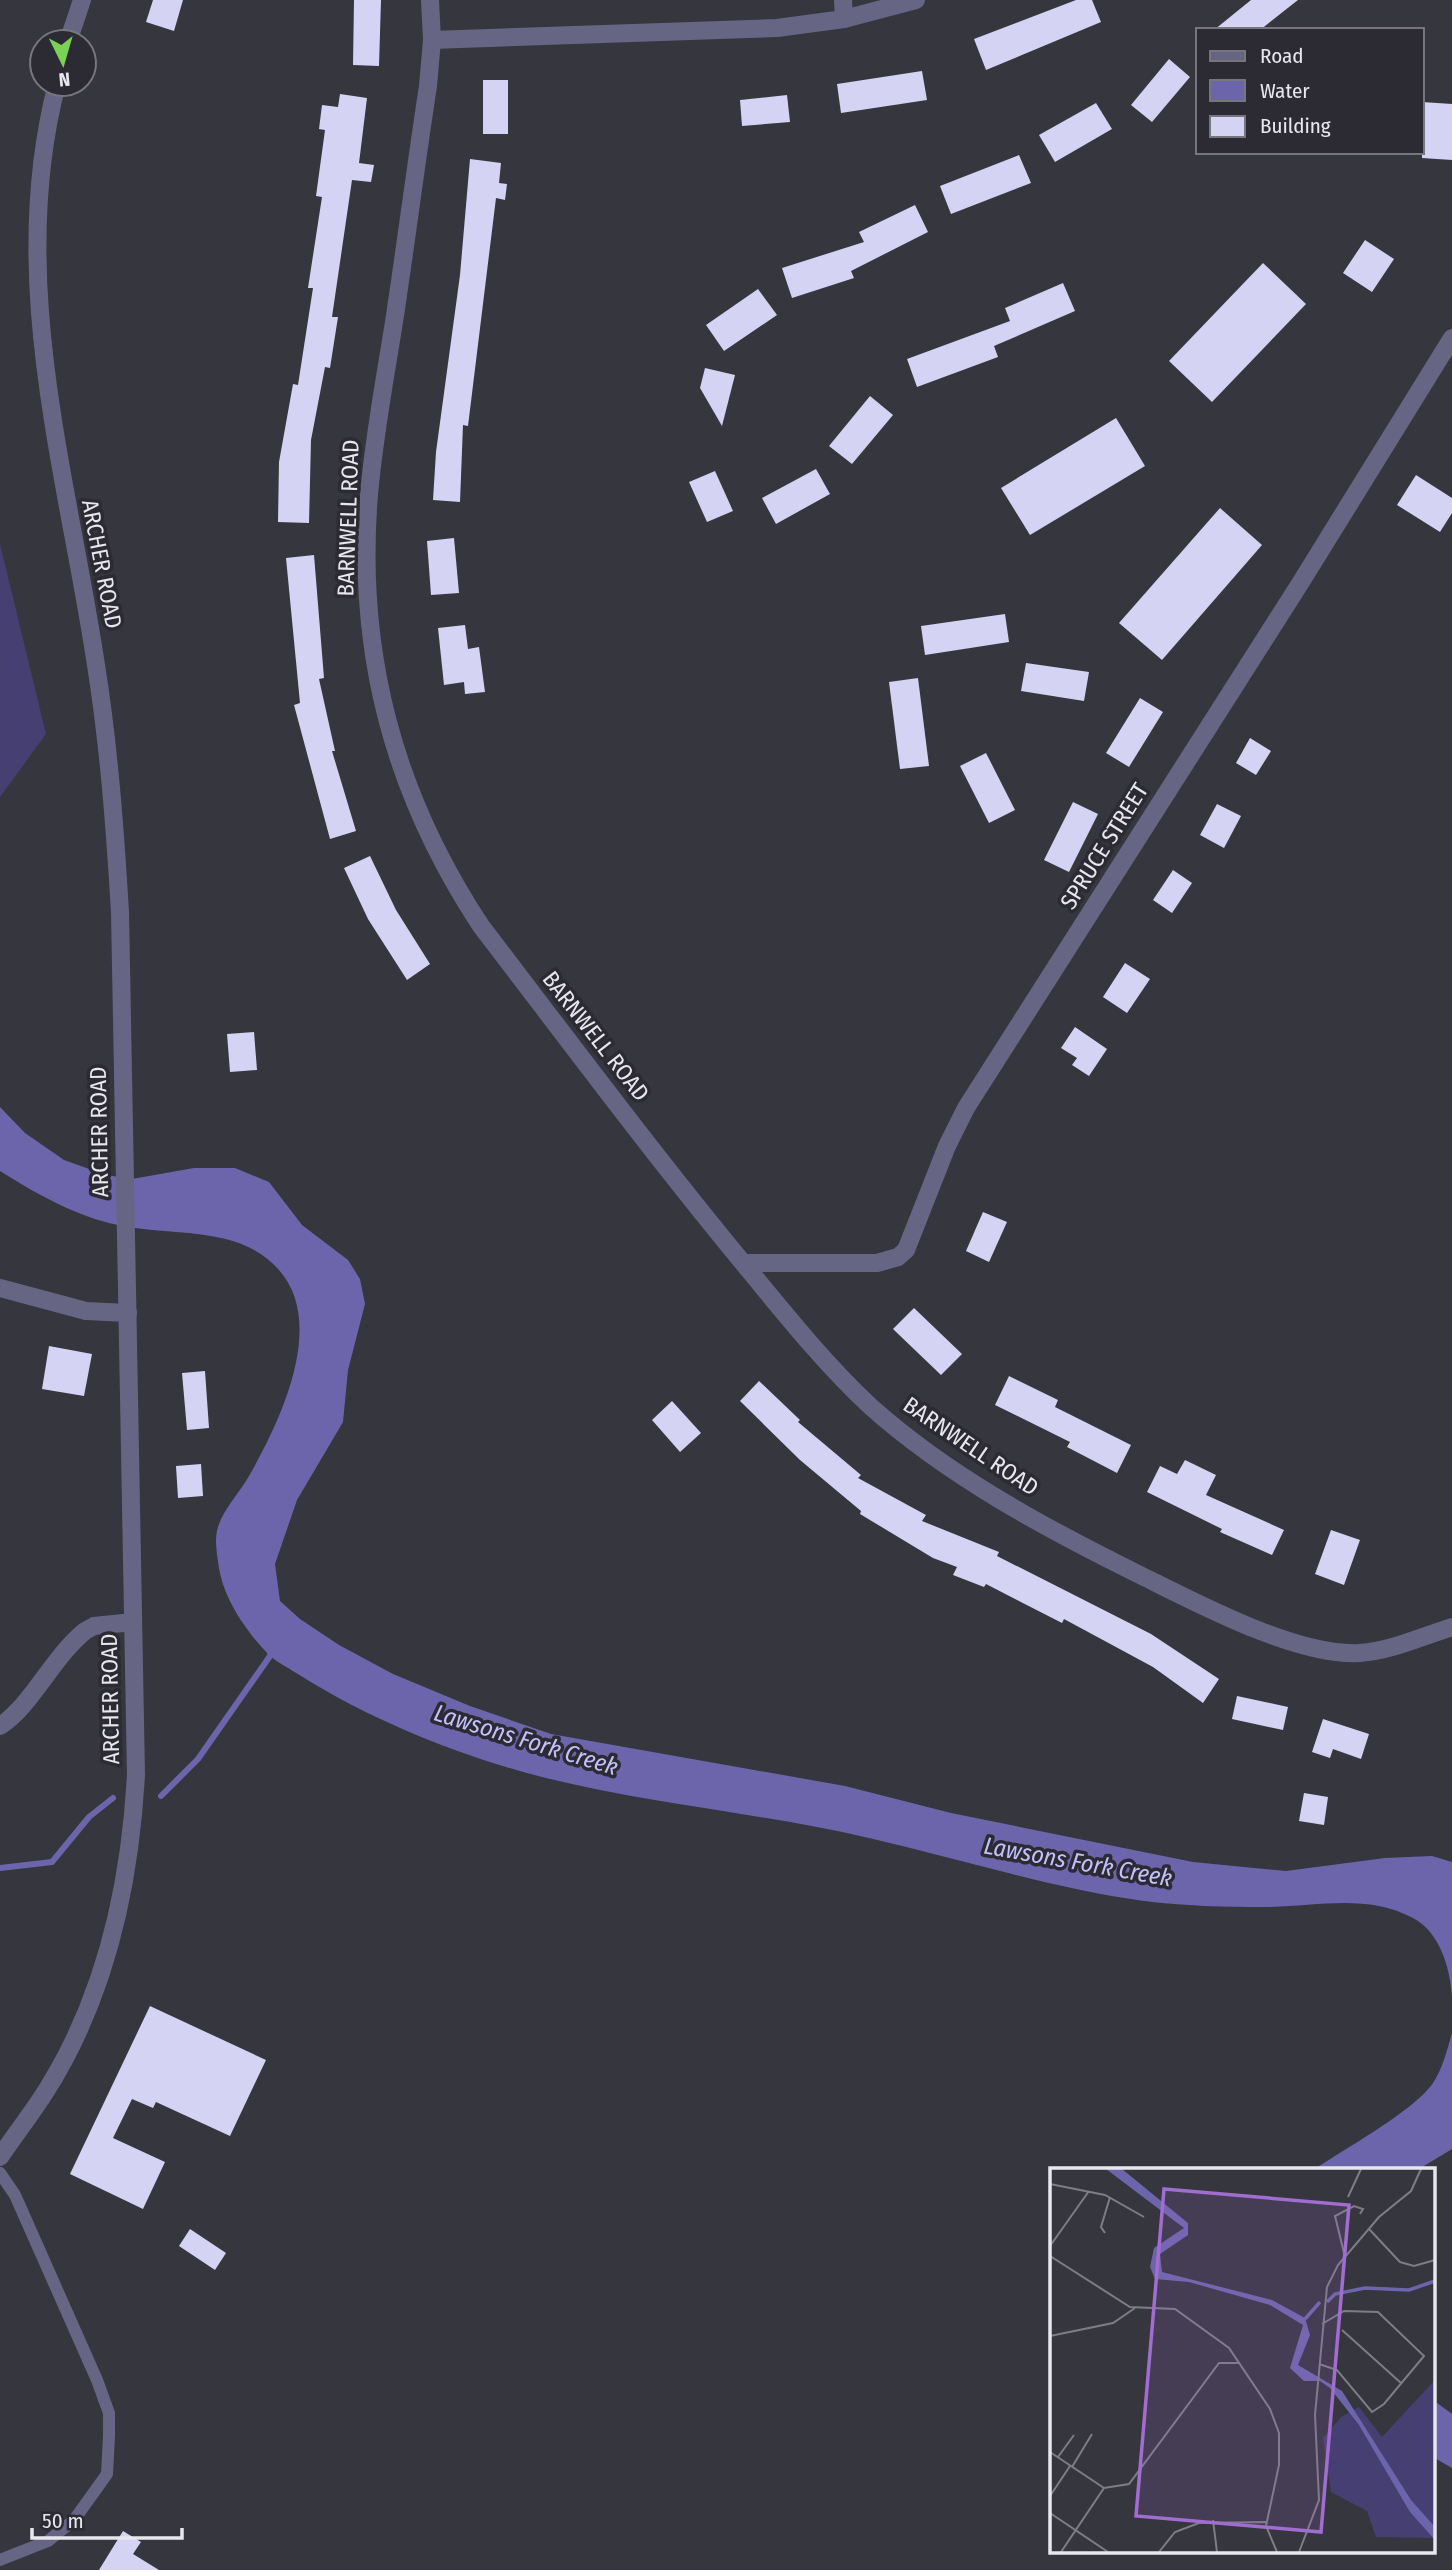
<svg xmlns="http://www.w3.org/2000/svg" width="1452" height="2570" font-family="'Fira Sans Condensed',sans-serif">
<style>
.green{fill:#453f72}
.water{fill:#6d65ac}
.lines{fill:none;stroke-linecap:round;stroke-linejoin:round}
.stream{stroke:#6d65ac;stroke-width:6}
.building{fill:#d5d3f3}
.lane{stroke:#676584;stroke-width:12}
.street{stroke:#676584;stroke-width:18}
.labels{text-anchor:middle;stroke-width:7;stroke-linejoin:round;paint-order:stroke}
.street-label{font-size:23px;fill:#e7e7ed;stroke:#2c2b34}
.water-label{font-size:24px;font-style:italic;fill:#c4c0fc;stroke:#2c2b34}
.inset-river{fill:none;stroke:#6d65ac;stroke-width:3.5}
.inset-road{fill:none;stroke:#7d7d85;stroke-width:2}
.view{fill:#a16dcf;fill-opacity:0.15;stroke:#a16dcf;stroke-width:3.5}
.inset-edge{fill:none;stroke:#e7e7ed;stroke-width:3.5}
</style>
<rect width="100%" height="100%" fill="#36363f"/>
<path class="green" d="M0 544 46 734 0 797Z"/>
<g class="water">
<path d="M0 1107 25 1133 64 1160 106 1175 132 1179 194 1168H235L269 1182 302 1225 348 1260 360 1279 365 1304 348 1370 343 1422 297 1500 275 1564 280 1601 300 1619 339 1645 393 1674 470 1706 551 1734 845 1786 951 1813 1193 1862 1286 1871 1385 1858 1432 1856 1452 1862V1996C1450 1968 1440 1932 1413 1918 1365 1893 1317 1907 1265 1907 1226 1907 1184 1906 1144 1901 1051 1888 961 1859 869 1838 761 1813 650 1804 542 1777 460 1756 373 1721 301 1676 291 1669 277 1663 268 1654 246 1631 224 1599 219 1568 217 1555 214 1540 218 1527 223 1510 240 1492 249 1476 280 1422 327 1324 279 1270 239 1224 171 1237 118 1225 75 1216 37 1194 0 1171Z"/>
<path d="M1452 2033V2149L1419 2169H1315C1344 2149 1414 2111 1433 2083 1443 2068 1447 2050 1452 2033Z"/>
<path d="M1433 2400 1452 2414V2468L1433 2457Z"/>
</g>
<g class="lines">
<g class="stream">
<path d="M161 1796 198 1759 270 1656 271 1650"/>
<path d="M0 1868 52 1862 89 1817 113 1798"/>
</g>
</g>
<g class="building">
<path d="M153 0H183L174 31 146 22Z"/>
<path d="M354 0H381L379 66 353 65Z"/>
<path d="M1076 0H1092L1101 22 986 70 974 39Z"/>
<path d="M1251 0H1298L1260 30H1214Z"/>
<path d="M1169 59 1190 77 1152 122 1131 105Z"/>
<path d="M922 71 927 100 841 113 837 84Z"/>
<rect x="483" y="80" width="25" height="54"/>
<path d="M340 94 367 98 359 163 374 165 371 182 352 180 332 317H338L330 368 325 367 311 440 309 523 278 522 279 462 293 384 298 385 313 288H308L322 197 316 196 325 130 319 129 322 105 338 107Z"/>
<path d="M787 95 790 122 742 126 740 100Z"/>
<path d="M1422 102 1452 104V160L1422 158Z"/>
<path d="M1096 103 1112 129 1055 162 1039 135Z"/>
<path d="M1019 155 1031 183 951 214 940 186Z"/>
<path d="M470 159 501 163 499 183 507 184 505 200 496 198 468 426 463 425 460 502 433 500 436 452 460 275Z"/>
<path d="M915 205 928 232 851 271 854 278 792 298 782 268 864 242 859 232Z"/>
<path d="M1365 240 1394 259 1372 292 1343 273Z"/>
<path d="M1263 263 1306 304 1212 402 1169 361Z"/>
<path d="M1063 283 1075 311 994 346 998 357 917 387 907 359 1010 321 1005 308Z"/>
<path d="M758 289 777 315 724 351 706 325Z"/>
<path d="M705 368 735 375 722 426 700 388Z"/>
<path d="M870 396 893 415 852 464 829 446Z"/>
<path d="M1116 418 1145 466 1030 535 1001 488Z"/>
<path d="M816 469 830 494 776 524 762 498Z"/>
<path d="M715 471 733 511 707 522 689 482Z"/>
<path d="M1416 475 1452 498V513L1440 532 1397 505Z"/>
<path d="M1220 508 1262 545 1162 660 1119 623Z"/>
<path d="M454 538 459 593 431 595 427 541Z"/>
<path d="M314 555 324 678 319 679 335 751H332L356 831 330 839 294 705 300 703 286 558Z"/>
<path d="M1005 614 1009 642 925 655 921 626Z"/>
<path d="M465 625 468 649 479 647 485 692 465 694 464 682 444 685 438 628Z"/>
<path d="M1026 663 1089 672 1084 701 1021 691Z"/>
<path d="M918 678 929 766 900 769 889 682Z"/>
<path d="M1140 698 1163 712 1129 767 1106 753Z"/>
<path d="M1250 738 1271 751 1256 775 1236 763Z"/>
<path d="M986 753 1015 810 989 823 960 766Z"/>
<path d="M1073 802 1098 814 1069 872 1044 860Z"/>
<path d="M1217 804 1241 816 1224 848 1200 835Z"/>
<path d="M370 856 396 910 430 964 407 980 368 919 344 868Z"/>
<path d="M1173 870 1192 883 1172 913 1153 900Z"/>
<path d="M1125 963 1150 979 1127 1013 1103 997Z"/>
<path d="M1075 1027 1107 1049 1089 1076 1072 1065 1077 1058 1061 1048Z"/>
<path d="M254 1032 257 1070 230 1072 227 1034Z"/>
<path d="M983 1212 1007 1222 989 1262 966 1251Z"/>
<path d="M914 1308 962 1354 941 1375 893 1329Z"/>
<path d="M49 1346 92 1354 84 1396 42 1389Z"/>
<path d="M205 1371 209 1428 187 1430 182 1373Z"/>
<path d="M1009 1376 1058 1400 1055 1407 1131 1445 1117 1473 1067 1447 1070 1442 995 1405Z"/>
<path d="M759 1381 800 1420 798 1422 861 1475 858 1478 926 1515 922 1521 999 1552 997 1556 1151 1634 1219 1679 1203 1703 1153 1667 1064 1619 1062 1623 986 1584 984 1587 953 1575 957 1567 933 1558 860 1514 861 1511 800 1460 740 1401Z"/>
<path d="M672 1401 701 1433 680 1452 652 1420Z"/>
<path d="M1185 1460 1216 1475 1206 1495 1284 1530 1272 1555 1220 1532 1222 1529 1147 1492 1160 1466 1177 1474Z"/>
<path d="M201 1464 203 1496 178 1498 176 1466Z"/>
<path d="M1331 1530 1360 1540 1344 1585 1315 1574Z"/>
<path d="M1237 1696 1288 1707 1283 1730 1232 1719Z"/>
<path d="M1323 1719 1369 1734 1361 1759 1333 1749 1330 1758 1312 1752Z"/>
<path d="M1304 1793 1328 1797 1324 1825 1299 1821Z"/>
<path d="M150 2006 266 2060 230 2136 156 2102 153 2108 132 2099 113 2138 165 2162 143 2209 70 2174Z"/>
<path d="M190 2229 226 2253 215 2270 179 2246Z"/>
<path d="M123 2531 141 2542 133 2554 159 2570H99Z"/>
</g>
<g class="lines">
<path class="lane" d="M0 2173 15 2195 97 2380 109 2413V2436L107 2474 74 2520 48 2541 0 2560"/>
<g class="street">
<path d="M430 0 432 40 428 86C416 164 406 243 394 322 385 379 374 436 369 495 356 653 394 794 481 926 566 1037 650 1150 739 1258 781 1309 822 1361 870 1406 948 1476 1047 1529 1140 1575 1197 1603 1297 1657 1360 1653 1391 1651 1423 1636 1452 1627"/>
<path d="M843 0 844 19"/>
<path d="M432 40 777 28 844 19 916 0"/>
<path d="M68 42 82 0"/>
<path d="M744 1263H877L898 1257 906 1250 947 1146 966 1108 1301 582 1452 338"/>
<path d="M0 1288 86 1311 128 1313"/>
<path d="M0 1726C32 1705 52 1658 85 1631L94 1626 133 1622"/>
<path d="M0 2157C15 2135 32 2113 46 2091 106 1996 130 1885 136 1775L120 912C115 829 109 747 96 665 67 473 6 278 57 84"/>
</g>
</g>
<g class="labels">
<g class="street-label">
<text transform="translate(348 518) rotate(-88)" y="8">BARNWELL ROAD</text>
<text transform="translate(102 564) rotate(79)" y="8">ARCHER ROAD</text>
<text transform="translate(1104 846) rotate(-58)" y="8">SPRUCE STREET</text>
<text transform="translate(596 1036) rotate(52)" y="8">BARNWELL ROAD</text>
<text transform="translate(99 1132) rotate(-91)" y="8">ARCHER ROAD</text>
<text transform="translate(971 1446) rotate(34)" y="8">BARNWELL ROAD</text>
<text transform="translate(110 1699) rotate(-91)" y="8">ARCHER ROAD</text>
</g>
<g class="water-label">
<text transform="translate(526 1740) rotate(17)" y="8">Lawsons Fork Creek</text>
<text transform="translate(1078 1862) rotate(10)" y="8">Lawsons Fork Creek</text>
</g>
</g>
<g transform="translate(1050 2168)">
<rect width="385" height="385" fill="#36363f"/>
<path d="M385 212V370L326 369 317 343 281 324 273 270 291 249 309 239 332 269Z" fill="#453f72"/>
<path d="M56 1H72L138 55V67L110 86 112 104 222 132 255 150 260 167 248 197 292 223 361 332 385 359V372L360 344 309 257 280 220 270 213H254L240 200 253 157 220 137 139 114 105 111 100 99 104 80 134 60Z" fill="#6d65ac"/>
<path class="inset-river" d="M277 134 285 126 315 120 359 122 385 113M255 151 270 134"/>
<path class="inset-road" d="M0 16 55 27 94 49M298 29 311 1M319 61 350 94 364 98 385 92M55 65 51 59 60 29M0 78 39 23M0 88 80 139 125 141 179 180 220 241 229 265V297L216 358 227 384M295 89 285 48 304 38 313 41 310 46M292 162 351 215M0 168 63 155 85 140M269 196 287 202 322 244 334 236 374 188 328 144 294 143 272 156M0 284 54 320 79 316 169 195H190M8 289 24 267M22 299 42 266M0 328 20 298M0 345 58 384M163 352 167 384M11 384 54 320M109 384 125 364 149 355 216 354M249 384 269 332 265 247 277 119 288 97 329 49 361 23 371 1"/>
<path class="view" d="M114 21 299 37 271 364 86 348Z"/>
<rect width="385" height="385" class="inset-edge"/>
</g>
<rect x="1196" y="28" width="228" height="126" fill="#2c2b34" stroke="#77767e" stroke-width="2"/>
<rect x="1210" y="51" width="35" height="10" fill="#676584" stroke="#77767e" stroke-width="2"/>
<text x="1260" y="63" font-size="21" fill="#e7e7ed">Road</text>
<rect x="1210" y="80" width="35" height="21" fill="#6d65ac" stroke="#77767e" stroke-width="2"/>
<text x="1260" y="98" font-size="21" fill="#e7e7ed">Water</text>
<rect x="1210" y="116" width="35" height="21" fill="#d5d3f3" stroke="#77767e" stroke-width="2"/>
<text x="1260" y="133" font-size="21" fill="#e7e7ed">Building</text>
<g transform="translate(63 63) rotate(175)"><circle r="33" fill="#2c2b34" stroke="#77767e" stroke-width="2"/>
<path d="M0-5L12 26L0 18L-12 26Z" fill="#7bd155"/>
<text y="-10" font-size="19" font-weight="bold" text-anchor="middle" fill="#e7e7ed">N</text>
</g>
<path d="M32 2528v10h150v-10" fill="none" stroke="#e7e7ed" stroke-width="3.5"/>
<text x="42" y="2528" font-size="21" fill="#e7e7ed" stroke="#2c2b34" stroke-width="5" paint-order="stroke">50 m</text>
</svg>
